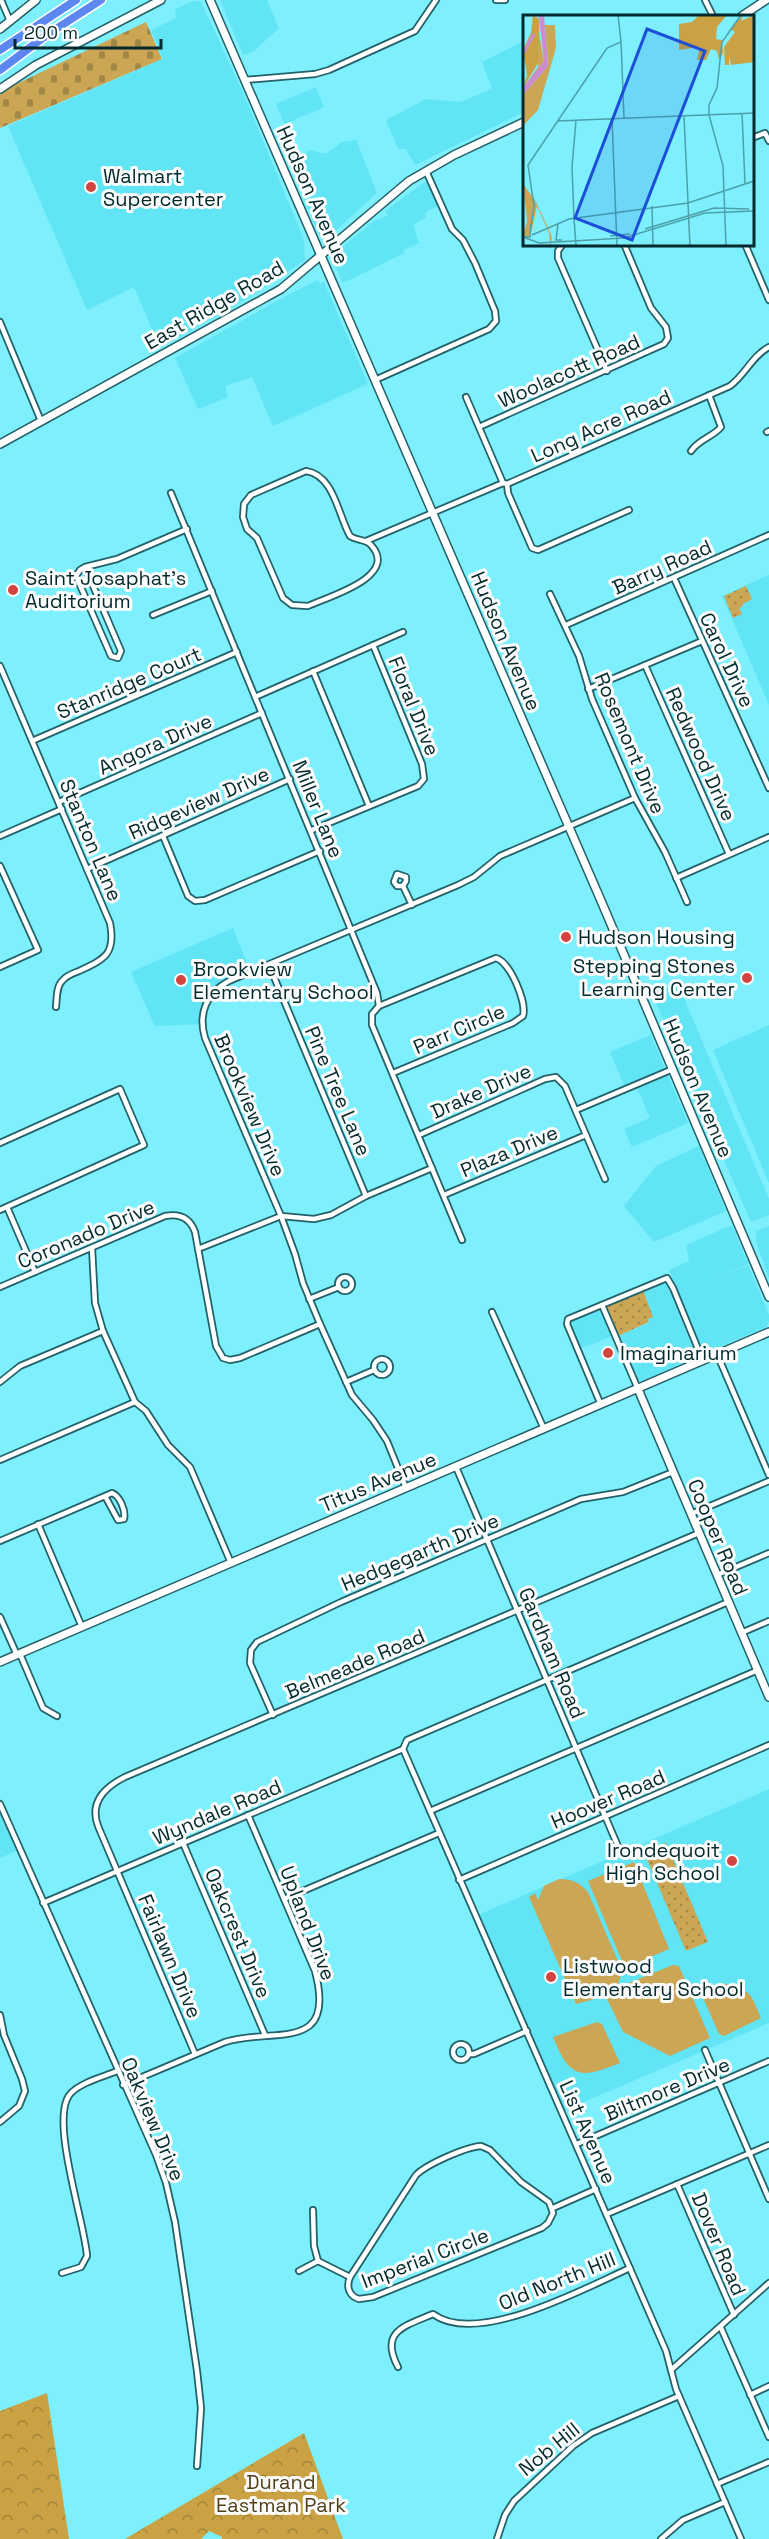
<svg xmlns="http://www.w3.org/2000/svg" width="769" height="2539" font-family="'Space Grotesk',sans-serif">
<style>
.built{fill:#61e4f3}
.green{fill:url(#green-dots)}
.forest{fill:url(#forest-crowns)}
.cemetery{fill:url(#cemetery-stones)}
.pitch{fill:#caa655}
.lines{fill:none;stroke-linecap:round;stroke-linejoin:round}
.street-casing{stroke:#236168;stroke-width:8}
.secondary-casing{stroke:#236168;stroke-width:10}
.highway-casing{stroke:#fff;stroke-width:11}
.street{stroke:#fff;stroke-width:4.5}
.secondary{stroke:#fff;stroke-width:7}
.highway{stroke:#5c86f0;stroke-width:8}
.poi-dot{fill:#d34441;stroke:#fcfcfc;stroke-width:2}
.labels{text-anchor:middle;stroke-width:6;stroke-linejoin:round;paint-order:stroke}
.poi-label{font-size:20px;fill:#02292d;stroke:#fcfcfc;text-anchor:start}
.street-label{font-size:20px;fill:#02292d;stroke:#fcfcfc}
.park-label{font-size:20px;fill:#503f18;stroke:#fcfcfc}
.inset-river{fill:none;stroke:#ce8bd0;stroke-width:3}
.inset-road{fill:none;stroke:#4ca0aa;stroke-width:1.5}
.view{fill:#1d4ed8;fill-opacity:0.15;stroke:#1d4ed8;stroke-width:3}
.inset-edge{fill:none;stroke:#02292d;stroke-width:3}
</style>
<defs>
<pattern id="green-dots" width="8" height="8" patternUnits="userSpaceOnUse" patternTransform="scale(1.5)"><rect width="8" height="8" fill="#caa655"/><path d="M2 2h.1M6 6h.1" fill="none" stroke="#a28747" stroke-width="1.8" stroke-linecap="round"/></pattern>
<pattern id="forest-crowns" width="20" height="18" patternUnits="userSpaceOnUse" patternTransform="scale(1.5)"><rect width="20" height="18" fill="#caa243"/><path d="M2 6a3 3 0 1 1 6 0M12 15a3 3 0 1 1 6 0" fill="none" stroke="#a28438"/></pattern>
<pattern id="cemetery-stones" width="16" height="16" patternUnits="userSpaceOnUse" patternTransform="scale(1.5)"><rect width="16" height="16" fill="#caa655"/><path d="M2 7V4a2 2 0 0 1 4 0v3zM10 15v-3a2 2 0 0 1 4 0v3z" fill="#a28747"/></pattern>
</defs>
<rect width="100%" height="100%" fill="#7deffd"/>
<g class="built">
<path d="M220 0H267L279 28 254 51 243 55Z"/>
<path d="M193 1 201 2 245 97 304 240 305 260 257 293 160 348 134 287 87 310 8 126 163 59 151 30 176 18 175 9Z"/>
<path d="M524 41V112L415 165 406 149H398L386 120 426 99 460 102 492 89 482 62Z"/>
<path d="M316 87 324 107 285 124 276 104Z"/>
<path d="M356 140 377 193 328 238 320 236 287 159 311 150 326 154 342 142Z"/>
<path d="M426 181 439 205 425 213 426 217 413 225 419 243 403 250 404 253 343 283 334 263V254L374 221 388 215 385 211Z"/>
<path d="M318 280 320 284 324 282 368 384 273 426 252 377 225 386 228 397 198 409 175 358 286 296Z"/>
<path d="M769 575V705L722 596Z"/>
<path d="M233 928 250 970 220 984 211 992 202 1007 200 1024 155 1026 131 972Z"/>
<path d="M678 984 769 1199V1215L751 1222 652 994Z"/>
<path d="M769 1025V1183L713 1050Z"/>
<path d="M651 1035 688 1123 632 1147 624 1129 650 1118 635 1083 625 1087 610 1052Z"/>
<path d="M699 1146 726 1211 654 1242 624 1206 656 1166Z"/>
<path d="M732 1225 748 1264 712 1279 748 1265 769 1315V1322L766 1327 704 1353 669 1270 689 1261 686 1245Z"/>
<path d="M769 1226V1279L756 1241V1231Z"/>
<path d="M665 1280 696 1356 643 1381 638 1380 634 1374 618 1336 649 1323 648 1319 653 1317 643 1290Z"/>
<path d="M598 1309 601 1310 612 1336 580 1349 570 1324 571 1321Z"/>
<path d="M769 1789V2023L565 2110 478 1915Z"/>
<path d="M0 1804 21 1849 0 1858Z"/>
</g>
<g class="green">
<path d="M746 586 752 599 743 604V606L739 608 742 614 733 618 724 596Z"/>
<path d="M643 1290 653 1317 648 1319 649 1322 618 1336 607 1306Z"/>
<path d="M666 1843 708 1942 686 1951 644 1852Z"/>
</g>
<g class="forest">
<path d="M47 2393 69 2539H0V2411Z"/>
<path d="M304 2433 343 2539H222V2537L209 2531 201 2539H125Z"/>
</g>
<path class="cemetery" d="M146 22 162 59 0 128V95L6 89Z"/>
<g class="pitch">
<path d="M634 1862 669 1949 625 1968 588 1881Z"/>
<path d="M559 1879C572 1879 579 1882 588 1892L621 1968V1975L618 1984 610 1995 576 2004 529 1897 535 1893 538 1900 544 1886Z"/>
<path d="M673 1965 679 1966 710 2038 670 2056 623 2032 607 1999 619 1995 629 1983Z"/>
<path d="M726 1984C753 1992 750 1993 761 2018L724 2036 719 2034 700 1991Z"/>
<path d="M597 2022 602 2024 620 2063C580 2079 570 2079 553 2037Z"/>
</g>
<g class="lines">
<g class="street-casing">
<g id="street">
<path d="M1 0 10 21"/>
<path d="M496 0H505"/>
<path d="M705 0 713 16"/>
<path d="M244 80 315 74 329 70 415 31 436 0"/>
<path d="M752 138 765 133 769 141"/>
<path d="M563 244 558 251V258L607 371"/>
<path d="M745 244 769 300"/>
<path d="M0 322 41 421"/>
<path d="M375 380 489 329 496 321 495 311 475 263 463 240 452 229 426 171"/>
<path d="M466 397 503 483"/>
<path d="M479 427 664 344 668 338 666 327 651 308 624 244"/>
<path d="M767 432 769 431"/>
<path d="M691 451C699 439 713 437 721 427L709 395"/>
<path d="M306 471C334 475 338 515 350 536 357 541 366 539 371 545 400 577 327 597 308 606L292 605 283 598 257 538 247 529 243 517 244 504 251 495Z"/>
<path d="M507 484 508 493 532 548 538 550 629 510"/>
<path d="M171 493 377 993 379 1006 372 1014V1025L462 1240"/>
<path d="M366 541 503 483 507 484 730 386C745 375 752 356 769 347"/>
<path d="M85 567 80 570 76 576 111 656 118 658 121 651 85 567 117 559 187 529"/>
<path d="M674 578 769 788"/>
<path d="M550 594 579 656 592 699 635 798 665 852 687 902"/>
<path d="M153 615 212 591"/>
<path d="M566 625 769 535"/>
<path d="M645 665 729 854"/>
<path d="M0 666 110 923C116 954 105 959 79 971 74 973 67 975 63 980 56 986 57 998 56 1007"/>
<path d="M313 671 369 806"/>
<path d="M588 689 702 641"/>
<path d="M255 697 403 632"/>
<path d="M32 741 237 652"/>
<path d="M59 802 262 713"/>
<path d="M312 830 418 786 424 779 422 764 373 645"/>
<path d="M0 836 62 809"/>
<path d="M163 836 188 896 195 901 205 900 320 851"/>
<path d="M0 866 38 950 0 967"/>
<path d="M87 869 290 779"/>
<path d="M676 878 769 837"/>
<path d="M403 886H397L394 882 397 874 406 877V881L403 886 412 905"/>
<path d="M269 965 366 1196"/>
<path d="M379 1006 496 958C510 962 527 1002 523 1016L513 1023 393 1073"/>
<path d="M576 1110 673 1069"/>
<path d="M419 1135 545 1079 556 1077 565 1086 605 1179"/>
<path d="M0 1143 120 1089 144 1145 0 1210"/>
<path d="M444 1195 586 1135"/>
<path d="M7 1207 35 1272"/>
<path d="M92 1248 95 1303 103 1331 135 1402 146 1411 168 1445 190 1467 231 1563"/>
<path d="M198 1249 281 1216 314 1219 331 1215 366 1196 432 1168"/>
<circle cx="345" cy="1284" r="7"/>
<path d="M0 1287 165 1216C180 1213 190 1218 195 1232L216 1346 223 1358 230 1360 240 1358 320 1324"/>
<path d="M309 1299 339 1287"/>
<path d="M602 1305 638 1389"/>
<path d="M492 1312 544 1429"/>
<path d="M717 1354 769 1475"/>
<circle cx="382" cy="1367" r="8"/>
<path d="M0 1382 20 1366 103 1331"/>
<path d="M346 1382 374 1370"/>
<path d="M601 1405 567 1324 568 1319 667 1278 673 1288 703 1361"/>
<path d="M0 1460 135 1402"/>
<path d="M456 1467 620 1851"/>
<path d="M406 1488 387 1441 373 1420 352 1395 320 1324 303 1283 295 1254 281 1216 205 1038C198 1014 206 993 229 981L458 885 474 877 500 856 635 798"/>
<path d="M691 1514 769 1481"/>
<path d="M38 1524 82 1627"/>
<path d="M0 1541 112 1493C120 1496 126 1511 124 1519L118 1520 105 1496"/>
<path d="M717 1575 769 1553"/>
<path d="M728 1602 407 1740 403 1749 666 2351 676 2389 741 2539"/>
<path d="M0 1617 17 1655"/>
<path d="M741 1633 769 1621"/>
<path d="M20 1654 43 1708 57 1716"/>
<path d="M273 1715 250 1663 251 1650 257 1642 341 1602 581 1499 623 1492 673 1472"/>
<path d="M0 1804 156 2155 166 2183 175 2222 197 2371 201 2408 197 2466"/>
<path d="M430 1811 758 1670"/>
<path d="M183 1843 265 2035"/>
<path d="M459 1880 769 1745"/>
<path d="M284 1899 439 1833"/>
<path d="M43 1903 403 1749"/>
<path d="M0 2015 4 2035 22 2079 25 2091 19 2106 0 2122"/>
<circle cx="461" cy="2052" r="8"/>
<path d="M705 2050 769 2199"/>
<path d="M195 2054 98 1826C89 1802 105 1787 125 1777L699 1533"/>
<path d="M469 2054H474L527 2031"/>
<path d="M123 2085 225 2042C274 2027 337 2054 315 1971L248 1815"/>
<path d="M577 2144 769 2061"/>
<path d="M481 2146 490 2150 521 2182 549 2202 553 2213 548 2223 542 2228 373 2297 359 2299C349 2296 346 2287 350 2277L416 2175C427 2164 466 2147 481 2146Z"/>
<path d="M677 2184 734 2315"/>
<path d="M553 2208 596 2189"/>
<path d="M313 2210 314 2246 318 2261"/>
<path d="M607 2214 769 2145"/>
<path d="M299 2271 318 2261 350 2277"/>
<path d="M62 2273 81 2267 87 2256C85 2223 48 2116 71 2093 82 2082 103 2077 117 2071"/>
<path d="M721 2328 769 2437"/>
<path d="M398 2367C379 2331 405 2326 433 2314 477 2347 585 2288 630 2268"/>
<path d="M671 2370 769 2283"/>
<path d="M750 2395 769 2386"/>
<path d="M717 2484 769 2462"/>
<path d="M497 2539 505 2515 514 2501 573 2446 592 2433 679 2396"/>
<path d="M661 2539 683 2520 725 2502"/>
</g>
</g>
<g class="secondary-casing">
<g id="secondary">
<path d="M210 0 602 903 769 1297"/>
<path d="M742 16 766 0"/>
<path d="M0 29 36 0"/>
<path d="M0 89 36 65 161 0"/>
<path d="M0 444 281 289 409 181 454 155 524 122"/>
<path d="M638 1389 769 1697"/>
<path d="M0 1662 769 1332"/>
</g>
</g>
<g class="highway-casing">
<g id="highway">
<path d="M0 50 76 0"/>
<path d="M0 70 48 34 101 0"/>
</g>
</g>
<use href="#street" class="street"/>
<use href="#secondary" class="secondary"/>
<use href="#highway" class="highway"/>
</g>
<g class="poi-dot">
<circle cx="91" cy="187" r="6"/>
<circle cx="13" cy="590" r="6"/>
<circle cx="566" cy="937" r="6"/>
<circle cx="747" cy="978" r="6"/>
<circle cx="181" cy="980" r="6"/>
<circle cx="608" cy="1353" r="6"/>
<circle cx="732" cy="1861" r="6"/>
<circle cx="551" cy="1977" r="6"/>
</g>
<g class="labels">
<g class="poi-label">
<text x="103" y="183">Walmart<tspan x="103" dy="23">Supercenter</tspan></text>
<text x="25" y="585">Saint Josaphat’s<tspan x="25" dy="23">Auditorium</tspan></text>
<text x="578" y="944">Hudson Housing</text>
<text x="735" y="973" text-anchor="end">Stepping Stones<tspan x="735" dy="23">Learning Center</tspan></text>
<text x="193" y="976">Brookview<tspan x="193" dy="23">Elementary School</tspan></text>
<text x="620" y="1360">Imaginarium</text>
<text x="720" y="1857" text-anchor="end">Irondequoit<tspan x="720" dy="23">High School</tspan></text>
<text x="563" y="1973">Listwood<tspan x="563" dy="23">Elementary School</tspan></text>
</g>
<g class="street-label">
<text transform="translate(313 195) rotate(66)" y="7">Hudson Avenue</text>
<text transform="translate(214 305) rotate(-30)" y="7">East Ridge Road</text>
<text transform="translate(569 371) rotate(-24)" y="7">Woolacott Road</text>
<text transform="translate(601 426) rotate(-24)" y="7">Long Acre Road</text>
<text transform="translate(662 567) rotate(-24)" y="7">Barry Road</text>
<text transform="translate(506 641) rotate(67)" y="7">Hudson Avenue</text>
<text transform="translate(727 660) rotate(65)" y="7">Carol Drive</text>
<text transform="translate(129 683) rotate(-23)" y="7">Stanridge Court</text>
<text transform="translate(414 706) rotate(68)" y="7">Floral Drive</text>
<text transform="translate(630 743) rotate(67)" y="7">Rosemont Drive</text>
<text transform="translate(155 744) rotate(-24)" y="7">Angora Drive</text>
<text transform="translate(701 754) rotate(66)" y="7">Redwood Drive</text>
<text transform="translate(199 803) rotate(-24)" y="7">Ridgeview Drive</text>
<text transform="translate(318 809) rotate(68)" y="7">Miller Lane</text>
<text transform="translate(91 840) rotate(67)" y="7">Stanton Lane</text>
<text transform="translate(459 1029) rotate(-23)" y="7">Parr Circle</text>
<text transform="translate(698 1088) rotate(67)" y="7">Hudson Avenue</text>
<text transform="translate(338 1091) rotate(67)" y="7">Pine Tree Lane</text>
<text transform="translate(481 1091) rotate(-24)" y="7">Drake Drive</text>
<text transform="translate(250 1105) rotate(67)" y="7">Brookview Drive</text>
<text transform="translate(509 1151) rotate(-23)" y="7">Plaza Drive</text>
<text transform="translate(86 1234) rotate(-23)" y="7">Coronado Drive</text>
<text transform="translate(378 1482) rotate(-23)" y="7">Titus Avenue</text>
<text transform="translate(718 1537) rotate(67)" y="7">Cooper Road</text>
<text transform="translate(420 1552) rotate(-23)" y="7">Hedgegarth Drive</text>
<text transform="translate(552 1653) rotate(67)" y="7">Gardham Road</text>
<text transform="translate(355 1664) rotate(-23)" y="7">Belmeade Road</text>
<text transform="translate(608 1799) rotate(-23)" y="7">Hoover Road</text>
<text transform="translate(217 1812) rotate(-23)" y="7">Wyndale Road</text>
<text transform="translate(308 1923) rotate(69)" y="7">Upland Drive</text>
<text transform="translate(238 1933) rotate(67)" y="7">Oakcrest Drive</text>
<text transform="translate(170 1956) rotate(67)" y="7">Fairlawn Drive</text>
<text transform="translate(667 2089) rotate(-23)" y="7">Biltmore Drive</text>
<text transform="translate(153 2119) rotate(67)" y="7">Oakview Drive</text>
<text transform="translate(588 2132) rotate(66)" y="7">List Avenue</text>
<text transform="translate(719 2244) rotate(67)" y="7">Dover Road</text>
<text transform="translate(425 2258) rotate(-21)" y="7">Imperial Circle</text>
<text transform="translate(557 2281) rotate(-22)" y="7">Old North Hill</text>
<text transform="translate(549 2449) rotate(-39)" y="7">Nob Hill</text>
</g>
<g class="park-label">
<text x="281" y="2489">Durand<tspan x="281" dy="23">Eastman Park</tspan></text>
</g>
</g>
<g transform="translate(523 15)">
<rect width="231" height="231" fill="#7deffd"/>
<path d="M22 10H32L33 33 15 95 0 111V80L25 51ZM0 169 12 185 26 215 29 223 27 231 26 218 14 191 7 222 0 221 4 206Z" fill="#caa655"/>
<path d="M10 0 16 4 17 45 0 73 4 60 0 35 8 18ZM176 0H204L194 12 193 24 199 25 200 38 196 45 194 36 188 34 183 45H174L177 32 156 35V9L169 7ZM220 0 218 6 231 0V47L208 50 206 41V50H202L201 32 212 17 207 14Z" fill="#caa243"/>
<path d="M15 13 21 46 0 73 15 52Z" fill="#caa655"/>
<path d="M21 0 25 51 0 80V73L21 46 16 1Z" fill="#ce8bd0"/>
<path class="inset-river" d="M0 39 11 19"/>
<path class="inset-road" d="M98 26 101 103M219 98 222 169M186 100V90L194 73 199 27 218 0M186 100 200 151 203 231M161 101 167 231M89 104 94 231M34 106 231 98M129 191 130 231M51 203 49 152 53 105M51 203 53 231M35 209 33 225H39M8 211 11 191 5 150 84 33 98 27 95 0M122 214 191 193 226 194M9 220 46 204 165 188 231 166M87 221 107 219M0 222 16 228 101 223 182 198 231 196M2 222H7L8 208"/>
<path class="view" d="M124 14 182 36 109 225 52 203Z"/>
<rect width="231" height="231" class="inset-edge"/>
</g>
<path d="M15 39v9h146v-9" fill="none" stroke="#02292d" stroke-width="3"/>
<text x="24" y="39" font-size="18" fill="#02292d" stroke="#fcfcfc" stroke-width="4.5" paint-order="stroke">200 m</text>
</svg>
